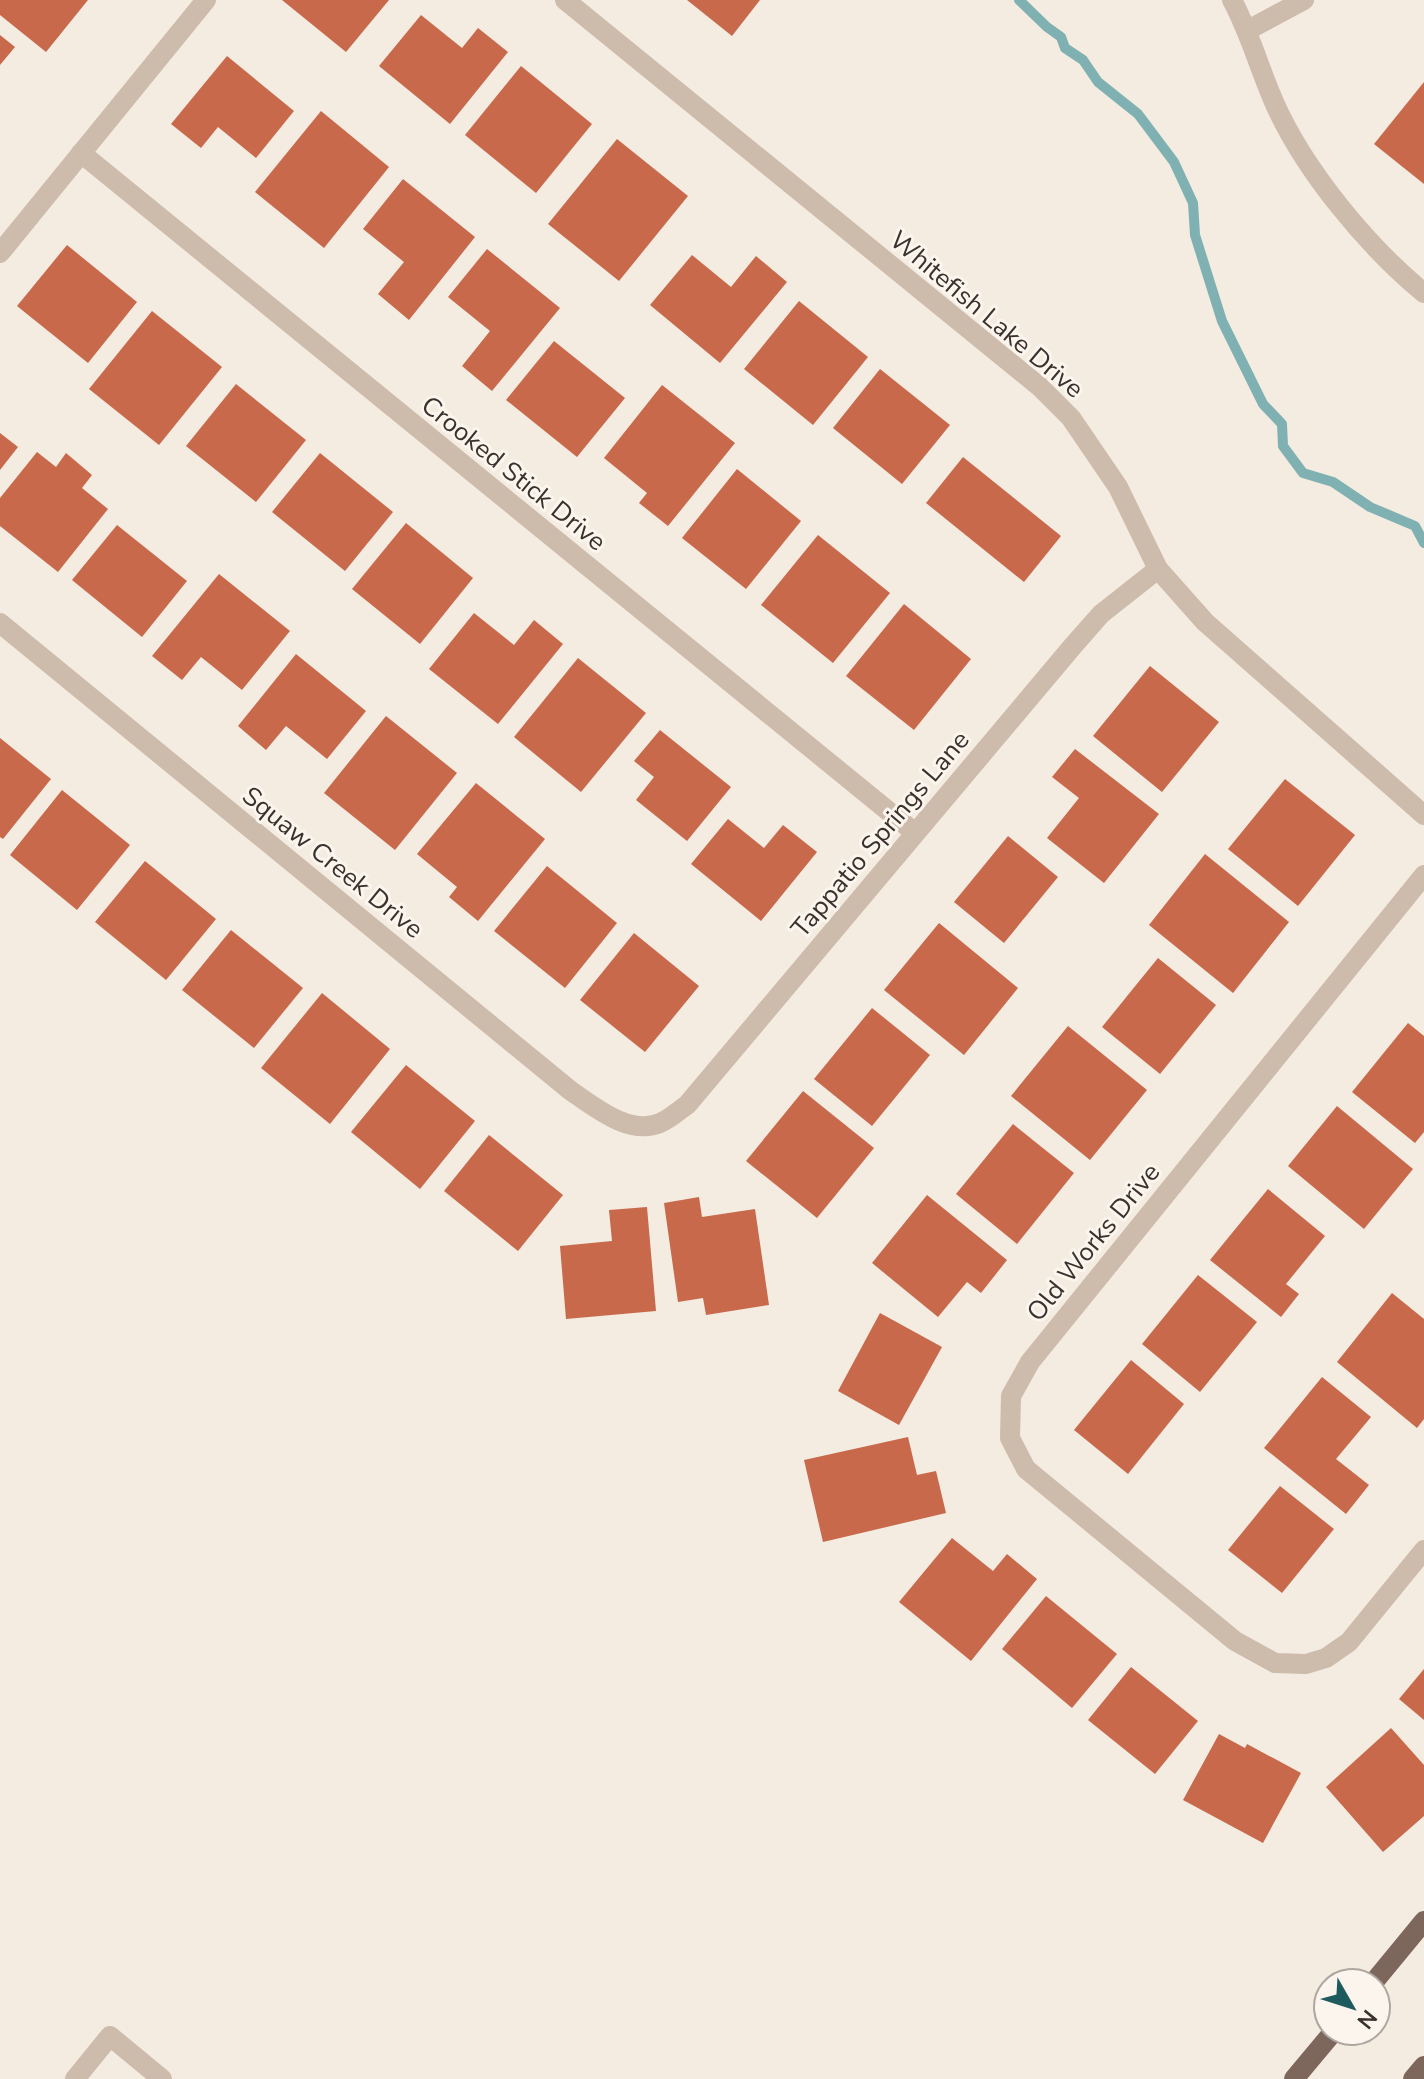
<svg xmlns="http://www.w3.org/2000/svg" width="1424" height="2079" font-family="'Nunito Sans',sans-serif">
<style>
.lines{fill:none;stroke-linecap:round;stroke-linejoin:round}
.stream{stroke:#7fb0b2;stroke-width:10}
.building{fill:#c8694b}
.minor{stroke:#cdbbac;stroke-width:20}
.major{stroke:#7d675c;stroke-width:20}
.labels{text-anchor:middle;stroke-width:6;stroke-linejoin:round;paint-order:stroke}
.street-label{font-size:26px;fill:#3b302b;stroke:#fbf5ee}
</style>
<rect width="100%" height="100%" fill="#f4ebe1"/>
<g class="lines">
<path class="stream" d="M1019 0 1047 27 1061 37 1065 48 1083 60 1098 82 1138 114 1174 162 1193 203 1195 235 1222 321 1263 404 1282 424 1283 446 1303 473 1333 482 1370 507 1415 526 1424 543"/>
</g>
<g class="building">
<path d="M0 0H88L46 52 0 15Z"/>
<path d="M282 0H389L346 52Z"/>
<path d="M687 0H760L732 36Z"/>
<path d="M421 15 462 48 478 28 508 52 450 124 379 66Z"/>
<path d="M0 35 15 47 0 65Z"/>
<path d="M227 56 294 111 256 158 218 127 201 148 171 124Z"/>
<path d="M521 66 592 124 536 193 465 135Z"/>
<path d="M1424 82V184L1374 144Z"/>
<path d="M321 111 389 167 324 248 255 192Z"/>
<path d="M617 139 688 196 619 281 548 224Z"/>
<path d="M403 179 475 237 409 320 378 294 404 262 363 229Z"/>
<path d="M67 245 137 302 88 363 17 306Z"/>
<path d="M487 249 560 308 492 391 462 366 490 331 448 297Z"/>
<path d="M692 255 731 287 756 256 787 282 720 363 650 305Z"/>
<path d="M799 301 868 357 813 425 744 369Z"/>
<path d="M152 311 222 367 159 445 89 389Z"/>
<path d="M554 341 625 398 577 457 506 400Z"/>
<path d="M880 369 950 425 902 484 833 428Z"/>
<path d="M236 384 306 440 256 502 186 446Z"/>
<path d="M662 385 735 443 668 526 639 503 647 493 604 458Z"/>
<path d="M0 433 18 447 0 470Z"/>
<path d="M37 452 56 467 66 453 92 475 82 488 108 509 58 572 0 526V498Z"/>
<path d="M320 453 393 512 345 571 272 512Z"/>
<path d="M963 457 1061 536 1024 582 926 503Z"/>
<path d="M737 469 801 521 746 589 682 538Z"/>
<path d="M406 523 473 578 420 644 352 589Z"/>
<path d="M117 525 187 581 142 637 72 580Z"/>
<path d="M818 535 890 593 833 663 761 605Z"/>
<path d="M219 574 290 631 242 690 201 657 182 680 152 656Z"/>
<path d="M904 604 971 659 914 730 846 676Z"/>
<path d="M474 613 514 645 534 620 563 644 498 724 429 669Z"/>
<path d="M296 654 366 711 327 759 286 726 266 750 238 726Z"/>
<path d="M578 658 646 713 581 792 514 737Z"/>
<path d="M1150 666 1219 722 1162 792 1093 736Z"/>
<path d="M386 716 457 773 395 850 324 793Z"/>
<path d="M660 730 731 787 687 841 636 800 654 777 634 761Z"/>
<path d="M0 738 51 779 3 839 0 837Z"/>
<path d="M1075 749 1159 814 1104 883 1047 838 1079 798 1052 777Z"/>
<path d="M1285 779 1355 835 1298 906 1228 849Z"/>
<path d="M476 783 545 839 478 921 449 897 457 887 417 854Z"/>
<path d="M62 790 130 845 77 910 10 855Z"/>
<path d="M728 819 764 848 783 825 817 852 761 921 691 864Z"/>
<path d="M1008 836 1058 877 1004 943 954 902Z"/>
<path d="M1205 854 1289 922 1233 993 1149 925Z"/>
<path d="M145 861 216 919 166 980 95 922Z"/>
<path d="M547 866 617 923 565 988 494 931Z"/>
<path d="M939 923 1018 988 964 1055 884 990Z"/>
<path d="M231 930 303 988 254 1048 182 990Z"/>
<path d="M634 933 699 986 645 1052 580 1000Z"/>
<path d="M1158 958 1216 1005 1160 1074 1102 1027Z"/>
<path d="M322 993 390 1049 330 1124 261 1068Z"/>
<path d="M872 1008 930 1055 872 1126 814 1079Z"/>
<path d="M1408 1023 1424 1036V1132L1415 1143 1352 1092Z"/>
<path d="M1068 1026 1147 1090 1090 1160 1011 1096Z"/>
<path d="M406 1065 475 1121 420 1189 351 1132Z"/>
<path d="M803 1091 874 1148 817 1218 746 1161Z"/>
<path d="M1337 1106 1413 1169 1364 1229 1288 1166Z"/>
<path d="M1013 1124 1074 1173 1017 1244 956 1194Z"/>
<path d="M489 1135 563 1195 518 1251 444 1191Z"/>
<path d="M1268 1189 1325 1236 1286 1284 1299 1294 1281 1317 1210 1260Z"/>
<path d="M927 1195 1007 1260 981 1293 967 1282 938 1317 872 1263Z"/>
<path d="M699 1197 702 1217 755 1209 769 1305 706 1315 703 1298 678 1302 664 1203Z"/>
<path d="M647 1207 656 1311 566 1319 560 1246 612 1241 609 1210Z"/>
<path d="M1198 1275 1257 1322 1200 1392 1142 1344Z"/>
<path d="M1392 1293 1424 1319V1419L1417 1428 1337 1362Z"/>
<path d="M880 1313 942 1347 899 1425 838 1391Z"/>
<path d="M1131 1360 1184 1404 1128 1474 1074 1430Z"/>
<path d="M1322 1377 1371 1417 1336 1459 1369 1485 1346 1514 1264 1448Z"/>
<path d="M908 1437 917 1475 936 1471 946 1513 823 1542 804 1460Z"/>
<path d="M1280 1486 1334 1529 1282 1593 1228 1550Z"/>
<path d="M952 1538 993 1571 1007 1554 1037 1579 971 1661 899 1602Z"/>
<path d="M1046 1596 1117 1654 1072 1708 1002 1649Z"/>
<path d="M1131 1667 1198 1721 1155 1774 1088 1720Z"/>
<path d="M1424 1669V1720L1399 1699Z"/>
<path d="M1391 1728 1424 1765V1816L1383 1852 1326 1787Z"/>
<path d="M1219 1734 1245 1748 1247 1744 1301 1773 1263 1843 1183 1800Z"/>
</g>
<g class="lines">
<g class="minor">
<path d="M565 0 1040 387 1071 418 1118 487 1158 569 1205 622 1424 815"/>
<path d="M1232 0C1250 33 1259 68 1274 102 1304 170 1367 246 1424 293"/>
<path d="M1248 30 1304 0"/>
<path d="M81 153 914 832"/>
<path d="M0 253 206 0"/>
<path d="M0 623 571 1091C595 1107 629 1136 660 1123 670 1119 678 1111 687 1105L1072 647 1101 614 1158 569"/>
<path d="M1424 875 1030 1362 1011 1396 1010 1438 1026 1469 1235 1641 1275 1663 1306 1664 1326 1658 1349 1642 1424 1550"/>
<path d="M75 2079 110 2036 162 2079"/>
</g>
<g class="major">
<path d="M1373 1983 1424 1921"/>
<path d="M1294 2079 1334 2031"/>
<path d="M1413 2079 1424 2066"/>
</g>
</g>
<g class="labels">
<g class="street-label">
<text transform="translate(987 314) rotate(40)" y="9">Whitefish Lake Drive</text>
<text transform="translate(514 473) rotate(39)" y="9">Crooked Stick Drive</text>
<text transform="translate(880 834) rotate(-50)" y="9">Tappatio Springs Lane</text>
<text transform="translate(333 862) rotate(39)" y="9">Squaw Creek Drive</text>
<text transform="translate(1093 1242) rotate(-51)" y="9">Old Works Drive</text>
</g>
</g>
<g transform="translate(1352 2007) rotate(129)"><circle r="38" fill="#fbf5ee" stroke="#aea6a0" stroke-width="2"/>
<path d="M0-6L14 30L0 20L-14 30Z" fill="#1f5a5e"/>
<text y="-12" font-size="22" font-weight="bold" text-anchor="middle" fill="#3b302b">N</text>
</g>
</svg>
